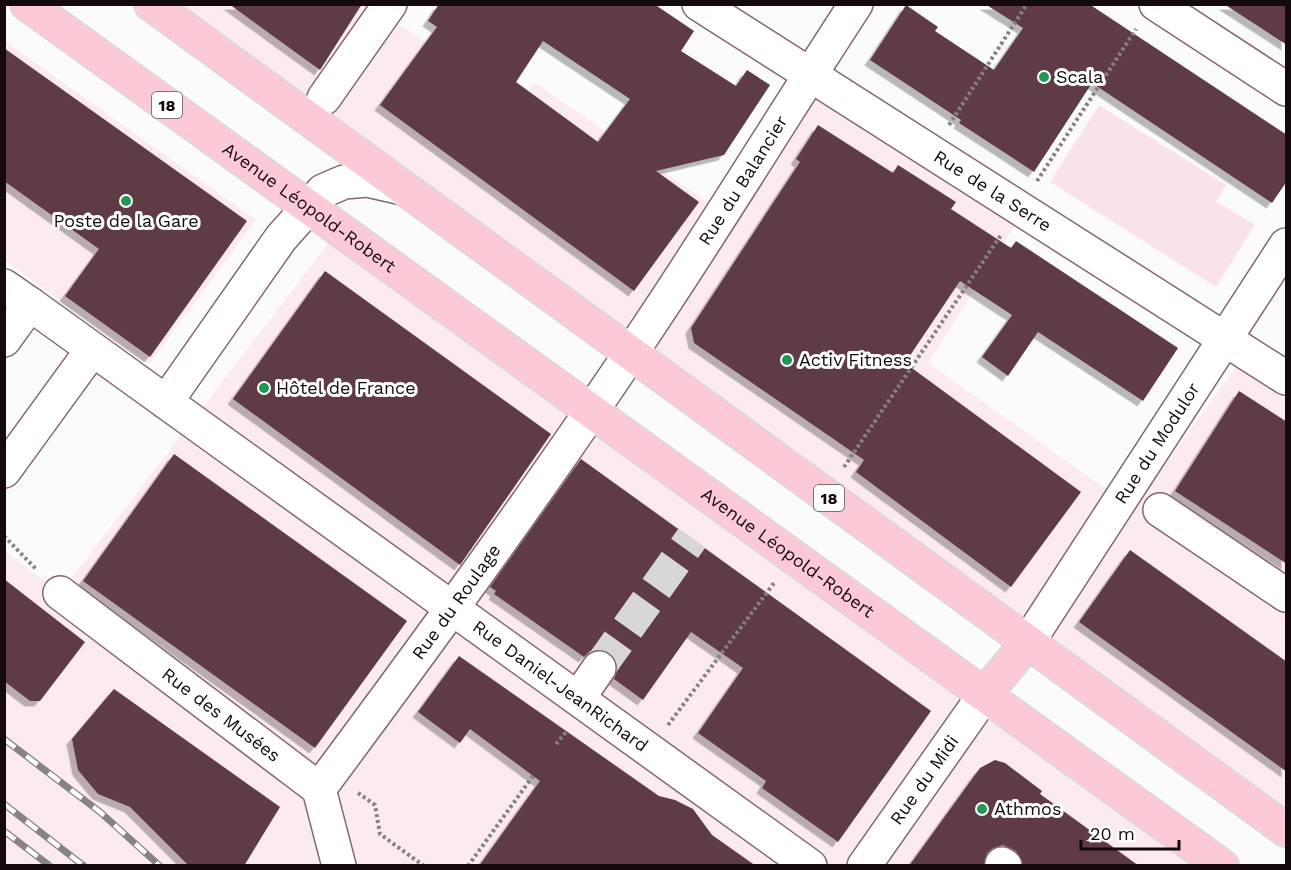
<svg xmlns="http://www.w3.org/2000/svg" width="1291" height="870" font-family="'Work Sans',sans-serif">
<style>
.built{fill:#fbeaee}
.green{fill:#fae3e8}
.building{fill:#5e3b44;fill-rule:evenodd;filter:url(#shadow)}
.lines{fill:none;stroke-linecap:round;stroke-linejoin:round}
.minor-tunnel{stroke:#d8d7d7;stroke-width:33;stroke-dasharray:33 16;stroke-linecap:butt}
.minor-casing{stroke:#83676e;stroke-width:36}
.major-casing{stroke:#d9d8d8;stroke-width:36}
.path{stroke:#858082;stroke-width:4;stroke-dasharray:3 3;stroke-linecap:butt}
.minor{stroke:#fff;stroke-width:33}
.major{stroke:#fccad7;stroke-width:33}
.rail-casing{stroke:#878283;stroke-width:7}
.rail{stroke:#fff;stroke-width:4.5;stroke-dasharray:14;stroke-linecap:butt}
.poi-dot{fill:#1e9753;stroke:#fff;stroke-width:2}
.labels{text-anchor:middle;stroke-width:6;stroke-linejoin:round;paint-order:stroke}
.shield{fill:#fff;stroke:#5a5456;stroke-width:1.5}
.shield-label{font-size:16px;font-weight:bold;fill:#140a0d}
.poi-label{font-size:18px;fill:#140a0d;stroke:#fff;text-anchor:start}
.street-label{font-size:18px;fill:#140a0d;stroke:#fff}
</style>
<defs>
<filter id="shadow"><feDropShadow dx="-5.5" dy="5.5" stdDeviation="0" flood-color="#0004"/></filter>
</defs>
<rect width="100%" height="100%" fill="#fbfbfb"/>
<g class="built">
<path d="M176 5H370L519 105 535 83 735 221 818 93 1016 224 928 363 1133 508 1236 367 1286 400V821Z"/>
<path d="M5 41 256 220 149 364 5 261Z"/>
<path d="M331 240 1193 865H5L4 550 60 593Z"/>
</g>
<path class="green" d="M1099 105 1226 185 1216 201 1255 225 1216 287 1050 182Z"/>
<g class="building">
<path d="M229 4H362L320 70Z"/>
<path d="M439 4H654L694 31 681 51 736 86 747 70 770 85 724 155 656 171 699 202 634 291 380 105 437 27 428 21ZM543 41 630 99 598 142 516 82Z"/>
<path d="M985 4H1089L1287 135V181L1272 203 1092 83 1034 172 959 123 961 120 870 60 906 5 938 27 935 31 994 70 1023 28Z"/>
<path d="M1224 4 1287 5V45Z"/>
<path d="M4 48 247 221 150 357 65 296 99 249 4 181Z"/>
<path d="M818 125 893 173 898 165 956 202 951 209 1011 248 1016 241 1178 348 1143 401 1038 332 1008 376 982 357 1012 315 960 281 905 363 1081 492 1011 587 856 472 864 460 694 343 691 328 800 162 796 159Z"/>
<path d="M325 271 551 434 460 565 233 399Z"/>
<path d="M1239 391 1287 422V564L1175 491Z"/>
<path d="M174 454 407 621 315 748 83 581Z"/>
<path d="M581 459 931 711 838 842 762 788 766 781 698 733 743 668 691 632 643 700 614 679 618 669 616 659 610 653 600 649 590 651 584 657 494 594 496 591 490 587Z"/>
<path d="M1130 550 1287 662V772L1079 622Z"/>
<path d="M4 579 85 642 40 701H30L4 681Z"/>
<path d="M459 656 659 796 675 800 693 809 712 835 756 866H479L540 781 470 729 460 743 418 712Z"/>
<path d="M114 689 280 807 244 866H189L130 807 98 794 78 770 72 739Z"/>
<path d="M995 760 1005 763 1042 791 1040 794 1139 866H1023L1016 851 1003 845 993 848 987 853 984 866H909L980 768Z"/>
</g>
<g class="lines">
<path class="minor-tunnel" d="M599 668 692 538"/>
<g class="minor-casing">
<g id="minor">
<path id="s1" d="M699 4 1286 378"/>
<path d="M1156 4 1286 89"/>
<path d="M324 98 390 4"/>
<path d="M4 286 30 304"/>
<path id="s2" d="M4 340 30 304 810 866"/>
<path d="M166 402 281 238 323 191 344 182 367 180 402 188"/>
<path d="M4 471 92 350"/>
<path d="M1160 510 1286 595"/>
<path id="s3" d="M60 593 319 789 339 866"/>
<path id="s4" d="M1028 642 1286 245"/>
<path d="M579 697 599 668"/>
<path id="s5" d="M319 789C432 637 544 484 649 326 720 220 786 111 856 4"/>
<path d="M1002 864 1005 866"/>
<path id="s6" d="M864 866 985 694"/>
</g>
</g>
<g class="major-casing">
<g id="major">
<path id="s7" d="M27 4 1222 866"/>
<path d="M151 4 1286 830"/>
<path d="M985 694 1028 642"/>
</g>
</g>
<g class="path">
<path d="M949 125 1027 4"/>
<path d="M1037 181 1136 29"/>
<path d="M844 467 1001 235"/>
<path d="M4 536 37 570"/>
<path d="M668 725 774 583"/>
<path d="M556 744 567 731"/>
<path d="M358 793 375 805 380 834 424 866"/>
<path d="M468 866 533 776"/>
</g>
<use href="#minor" class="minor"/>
<use href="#major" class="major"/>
<g class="rail-casing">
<g id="rail">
<path d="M4 739 100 812 160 866"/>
<path d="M4 804 84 866"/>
<path d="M4 831 50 866"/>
</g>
</g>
<use href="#rail" class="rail"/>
</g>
<g class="poi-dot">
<circle cx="1044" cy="77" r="6"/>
<circle cx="126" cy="201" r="6"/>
<circle cx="787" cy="360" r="6"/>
<circle cx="264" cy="388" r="6"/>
<circle cx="982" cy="809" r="6"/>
</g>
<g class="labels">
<g class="shield">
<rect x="152" y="92" width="30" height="26" rx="4.5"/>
<rect x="814" y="485" width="30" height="26" rx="4.5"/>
</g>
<g class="shield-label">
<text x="167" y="111">18</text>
<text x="829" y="504">18</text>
</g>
<g class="poi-label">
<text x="1056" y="83">Scala</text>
<text x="126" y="227" text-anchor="middle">Poste de la Gare</text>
<text x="799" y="366">Activ Fitness</text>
<text x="276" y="394">Hôtel de France</text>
<text x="994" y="815">Athmos</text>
</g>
<g class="street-label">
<text dy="6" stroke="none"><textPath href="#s5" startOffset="742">Rue du Balancier</textPath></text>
<text dy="6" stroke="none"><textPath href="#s1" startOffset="348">Rue de la Serre</textPath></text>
<text dy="6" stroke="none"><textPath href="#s7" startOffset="348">Avenue Léopold-Robert</textPath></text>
<text dy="6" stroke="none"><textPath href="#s4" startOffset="237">Rue du Modulor</textPath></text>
<text dy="6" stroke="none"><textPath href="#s7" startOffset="938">Avenue Léopold-Robert</textPath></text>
<text dy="6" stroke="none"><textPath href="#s5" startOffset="232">Rue du Roulage</textPath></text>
<text dy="6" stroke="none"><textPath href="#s2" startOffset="698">Rue Daniel-JeanRichard</textPath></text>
<text dy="6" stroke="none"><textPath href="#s3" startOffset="202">Rue des Musées</textPath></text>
<text dy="6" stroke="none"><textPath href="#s6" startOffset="105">Rue du Midi</textPath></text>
</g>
</g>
<rect width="1291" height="870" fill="none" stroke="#140a0d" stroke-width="12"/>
<path d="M1081 840v9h98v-9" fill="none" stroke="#140a0d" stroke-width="3"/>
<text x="1090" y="840" font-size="18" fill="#140a0d" stroke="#ffffff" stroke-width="4.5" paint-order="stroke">20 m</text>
</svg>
